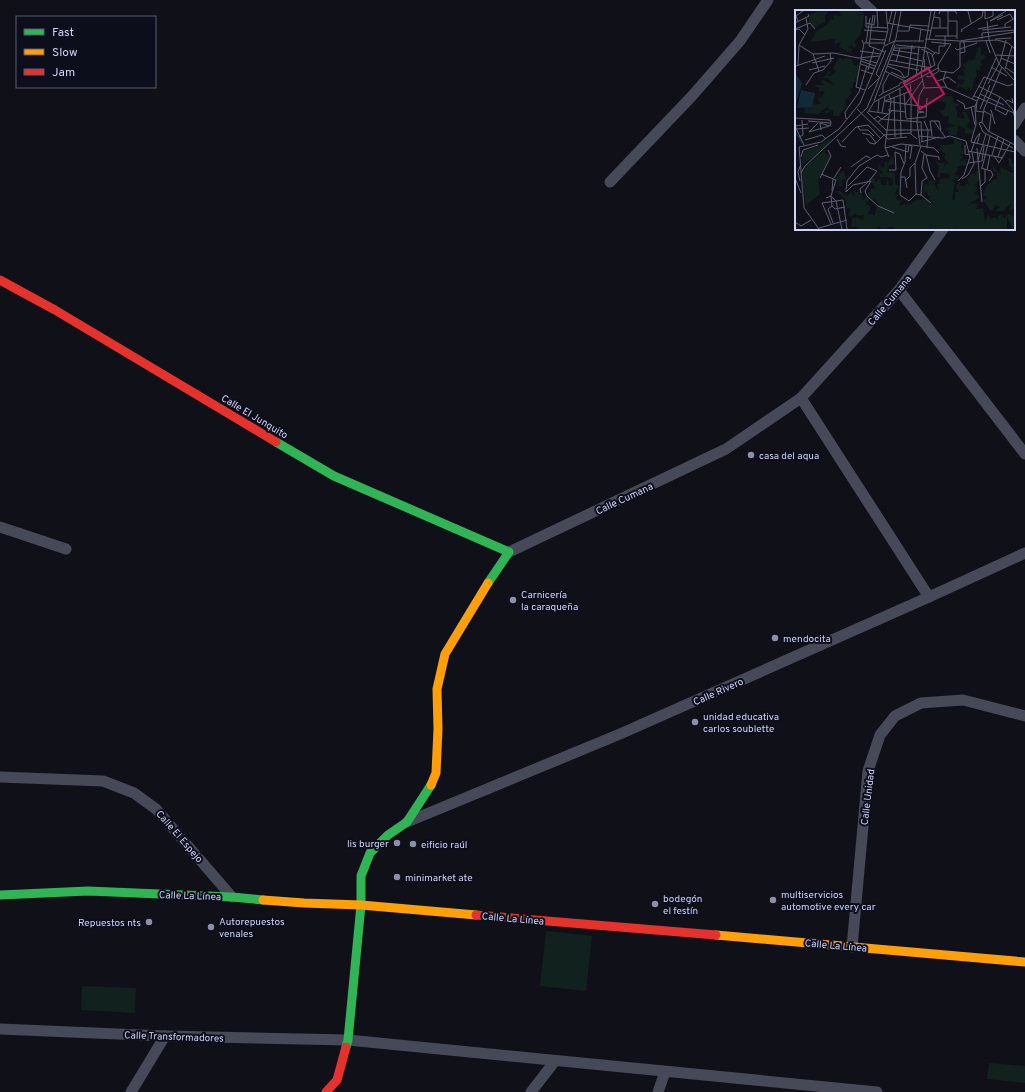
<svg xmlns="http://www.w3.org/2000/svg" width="1025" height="1092" font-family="Overpass,sans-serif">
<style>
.green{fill:#11211e}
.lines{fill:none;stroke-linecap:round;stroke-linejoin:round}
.street{stroke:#464957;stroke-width:11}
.fast{stroke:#30b455;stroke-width:9}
.slow{stroke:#ff9f0a;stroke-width:9}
.jam{stroke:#e5322d;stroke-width:9}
.poi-dot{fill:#8c8faa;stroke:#0d0e1b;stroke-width:1.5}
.labels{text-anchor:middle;stroke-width:4;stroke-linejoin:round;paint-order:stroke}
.street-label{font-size:10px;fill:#ced3f8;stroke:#0d0e1b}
.poi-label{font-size:10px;fill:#ced3f8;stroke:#0d0e1b;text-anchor:start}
.inset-river{fill:none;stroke:#122937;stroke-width:2}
.inset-road{fill:none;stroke:#5c5f72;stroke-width:1}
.view{fill:#c2185b;fill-opacity:0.15;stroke:#c2185b;stroke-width:2}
.inset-edge{fill:none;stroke:#ced3f8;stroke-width:2}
</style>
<rect width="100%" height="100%" fill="#101118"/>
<g class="green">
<path d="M546 931 592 936 586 991 540 986Z"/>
<path d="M82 986 136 988 135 1013 81 1010Z"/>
<path d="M989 1063 1025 1066V1083L987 1079Z"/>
</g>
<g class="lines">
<g class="street">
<path d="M860 0 872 11"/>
<path d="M1014 125 1025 108"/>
<path d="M1014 140 1025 151"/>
<path d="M610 182 692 96 740 41 768 0"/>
<path d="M899 290 1025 454"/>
<path d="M801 398 929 597"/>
<path d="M0 527 66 549"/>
<path d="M509 552 726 449 801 398 899 290 943 229"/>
<path d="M0 777 103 781 134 793 156 809 232 897"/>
<path d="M407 822 620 734 929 597 1025 553"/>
<path d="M852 947 868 771 880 735 895 716 921 703 963 700 1025 716"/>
<path d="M0 1029 165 1036 348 1040 877 1092"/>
<path d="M131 1092 165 1036"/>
<path d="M531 1092 555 1061"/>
<path d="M658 1092 665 1072"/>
</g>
<g class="fast">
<path d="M276 442 334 476 509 552 488 583"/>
<path d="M0 895 88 891 232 897 263 900"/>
<path d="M346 1047 348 1040 361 905V876L370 853 388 835 407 822 431 785"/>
</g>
<g class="slow">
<path d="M431 785 436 773 438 729 437 689 445 654 488 583"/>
<path d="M263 900 304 903 361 905 476 915"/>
<path d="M716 935 1025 962"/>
</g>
<g class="jam">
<path d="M0 280 55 310 276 442"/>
<path d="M476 915 716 935"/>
<path d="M326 1092 337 1080 346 1047"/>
</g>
</g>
<g class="poi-dot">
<circle cx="751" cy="455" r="4"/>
<circle cx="513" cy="600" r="4"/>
<circle cx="775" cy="638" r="4"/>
<circle cx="695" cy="722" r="4"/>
<circle cx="397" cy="843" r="4"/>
<circle cx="413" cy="844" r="4"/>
<circle cx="397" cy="877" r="4"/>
<circle cx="773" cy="900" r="4"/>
<circle cx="655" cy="904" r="4"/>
<circle cx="149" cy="922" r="4"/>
<circle cx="211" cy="927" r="4"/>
</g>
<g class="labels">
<g class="street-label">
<text transform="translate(889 300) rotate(-50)" y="4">Calle Cumana</text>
<text transform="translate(255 416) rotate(31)" y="4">Calle El Junquito</text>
<text transform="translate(624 498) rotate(-25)" y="4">Calle Cumana</text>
<text transform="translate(718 691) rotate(-24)" y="4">Calle Rivero</text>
<text transform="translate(867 797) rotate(-83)" y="4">Calle Unidad</text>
<text transform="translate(180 836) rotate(49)" y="4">Calle El Espejo</text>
<text transform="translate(190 895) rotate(2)" y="4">Calle La Línea</text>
<text transform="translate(513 918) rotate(5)" y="4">Calle La Línea</text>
<text transform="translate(836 945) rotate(5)" y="4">Calle La Línea</text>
<text transform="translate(174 1036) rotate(2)" y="4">Calle Transformadores</text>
</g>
<g class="poi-label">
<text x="759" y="459">casa del aqua</text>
<text x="521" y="598">Carnicería<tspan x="521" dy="12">la caraqueña</tspan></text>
<text x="783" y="642">mendocita</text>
<text x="703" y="720">unidad educativa<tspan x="703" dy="12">carlos soublette</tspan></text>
<text x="389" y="847" text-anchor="end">lis burger</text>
<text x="421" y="848">eificio raúl</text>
<text x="405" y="881">minimarket ate</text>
<text x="781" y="898">multiservicios<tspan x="781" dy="12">automotive every car</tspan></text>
<text x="663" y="902">bodegón<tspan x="663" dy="12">el festín</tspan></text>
<text x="219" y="925">Autorepuestos<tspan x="219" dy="12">venales</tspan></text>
<text x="141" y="926" text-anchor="end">Repuestos nts</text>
</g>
</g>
<g transform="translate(795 10)">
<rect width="220" height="220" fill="#101118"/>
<path d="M22 1 34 2 30 5V12L19 18 12 7ZM44 1H65H62L68 2 69 5 66 24 59 32 62 36 59 38 56 34 53 37 54 40 55 37 56 39 57 37 56 43 44 37 46 32 39 35 40 29 14 32 20 26 18 23 21 24 20 22 33 14 36 9 39 10 38 5 46 6ZM183 37 186 39V46L189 44 190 47 185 52 188 55 185 56V61L181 59 182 66 178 72V78L176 81 174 77 172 80 165 77 161 79 163 73 167 75 170 70 162 69 163 65 170 66 166 57 171 61 168 54 172 53 173 49 175 51 180 49ZM45 47 49 51V48L57 49 59 55H64L62 68H60L61 71 58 73V78L54 79 57 83 50 91 51 96 44 106H38V100L30 104V101L36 100 32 98 34 95 23 104 9 103 10 95 17 97 19 90 20 95 27 93 24 92 23 86 26 88 30 81H23L24 78 18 75H29L26 72 28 70 40 76 33 68H23L31 66 33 61 37 62 33 65V67L39 64 41 61 39 60V56ZM151 86H157L159 93 164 94 160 98 162 100V107L170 109 167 102H171L175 111 171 116 179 121 177 124 170 123V119L163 115 162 126 153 124 154 120 149 119 160 116 153 113 154 106 149 107 144 101 150 99 151 94 147 91 144 92 145 87ZM39 126 29 139 7 155 8 141 22 137ZM159 129 168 133 166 136 169 144H165L168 147 164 152 170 149 172 155 163 156 162 161 159 164 164 166 163 169 157 170 160 173 157 189 160 190V182H164L161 176 165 171V176H170L172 173 174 175 172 169 177 163 181 165V161H184V170L180 175 183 179H180L182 181 179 184 184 185V188L174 193 183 194 181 199 188 198 190 212 193 204 196 210 199 207 203 210V206L206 205 209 208 214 204 220 207 218 219 212 207V219H161L159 217 160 219H99L98 217 87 219 83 216 82 219H62L64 217H56L57 208 61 207 68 210 69 205 63 206 60 203 57 207 53 205 56 198 52 199 50 189 41 181H45L52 186 56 181 60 188 58 178 61 182H65L64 184 67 183 68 190 72 186 76 189 70 193 76 197 73 204 79 205V208L82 196H85L79 188 78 191 73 186V182H76L74 180 80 178 75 168H79L82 174V170L85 169 87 175H91L92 169 95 176 98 174 97 169 94 167H85L84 163 87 164 88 162 83 159 85 155 83 156V154L86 155V158L90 156 89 152 92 151V155L97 146 99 154 93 156 92 162 100 163V174L104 176 100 183 101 186 104 182 101 189 106 191 104 196 112 193 115 195 122 189 131 190 139 195 134 189 136 185 133 186 132 181 128 184 129 173 134 175 133 170 141 171 139 173 144 182 142 174 145 173 143 170H146L144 169 154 168 155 165 151 163H145V168L142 167 144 156 139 150 145 153 150 152 149 157 152 153 155 154 149 148 151 144 145 140V135L159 134ZM31 139 30 143 36 145 23 169 25 184 12 194 11 198 7 163 11 156ZM216 148 217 154 220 152V198L214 201 216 193 208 201H200L205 197 200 195 198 201 195 200 188 190 192 187 188 185 192 175 199 169 202 170V162H199L196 154 206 165 205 157 218 163 219 160H216L219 158 215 157 213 149ZM48 160 52 170 47 169V179V176H43L45 169 43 172 41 168Z" fill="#11211e"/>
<path d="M0 63 7 73 0 97ZM6 80 20 83 17 97 2 98Z" fill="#122937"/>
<path class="inset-river" d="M0 121 7 133"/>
<path class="inset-road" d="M82 1 83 18M173 1 176 13M190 1V9L198 6V1M144 4 145 1H160L162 4M78 5 74 36 90 42M208 5 195 11 211 1M71 6V13L79 15 80 5M139 7 145 8V18M11 8 13 19 4 35 18 44 24 61M202 10 215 4 218 9M3 11 1 6 8 1M153 11H162V29M192 11 194 30 204 54 220 71M0 13 14 6 13 4M71 13V17H74L93 18M92 13 136 21M94 13 97 1M210 17V14L220 8M136 18H153M0 19 15 13 20 19M183 19 203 15M0 20 4 19 10 25M69 20 93 22M187 20 216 17M103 21H114L115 15 133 16M167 22 166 20 187 7 188 1M140 26H162M153 26V1M75 29 91 30M130 29 165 31M187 29V23L220 20M200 29 216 28M67 30 68 33H90M134 30 140 1M100 31H129M165 31 220 22M191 31 195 43M94 32 101 1M124 32 126 19M165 32 202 30 213 33 220 39M69 33 61 77 70 80M71 33 75 8M89 35 93 20 91 1M101 35 132 38 140 43 137 46M99 38H120M160 38 162 40 182 33M98 40 123 44M65 41 86 44M132 42 136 58M140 42 144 44V36H150V26M165 43 170 42 169 32M18 44 39 43 63 48 84 46M97 44 127 51M201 45 220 46M201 48 180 96 181 114 176 132 220 142M206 48 220 54M66 49 82 53M129 49 130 62M94 50 136 58M66 51 80 56M101 52 105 38M17 53 39 48M66 54 80 59M93 54 124 60M3 55 4 35M1 56 30 46M92 56 105 61 110 68M196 57 212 66M207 57 189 99 187 112 193 121 220 135M210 57 220 64M210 59 217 36M14 60 30 56M66 60 78 64M73 60 79 38M90 61 110 71M145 61 158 63 165 57V32M151 61 148 70 152 78M96 62 109 68 113 66 117 35M131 66 135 67 144 61 143 55 156 34 136 32M84 67 81 64 91 40M121 67 124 36M140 72 153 67 161 73M109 73 116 87V124L122 129M104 74 140 55 137 44 126 39M193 74 205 52 211 30M11 75 19 63 28 60 36 51 35 43M183 76 207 88 218 100 220 109M129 78 150 77 182 91M73 79 84 68M105 79 106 127M88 83 105 75M109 83 111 108M185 84 209 95M94 85 96 90 90 137 94 147M84 86 88 83V75L94 64M179 86 219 103M99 87 100 127M205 87 200 99 211 105 213 100M177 89 189 67 213 76 218 74M162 90 169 94 170 99 180 96M79 91 100 35M90 91 131 97M90 91 116 81 115 74M182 92 181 101 188 102M210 92 213 90 218 93 217 88M110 95 127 71M176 97 180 115M62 99 93 129 112 127M185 99 195 75M93 100 111 102M196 100 200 114M74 101 93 104M123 101 129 102 123 103M189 101 196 105 194 122M72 102 91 120M73 102 79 92 143 58M83 102 84 90M87 103 90 87M0 108 35 110 36 113 13 111M51 109 50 102 64 82 72 56M79 109 83 106 86 109 126 112 127 132M111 109 131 107 132 88M129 111 133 120 132 138M139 111 150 127M83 112 97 101M187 112 184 113 188 122 218 138M73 115 86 129M0 116 9 135M0 116 13 114M63 117 65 120H73L79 126M1 119 14 118M26 120 25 113 35 116 36 113M90 120H137M14 122 34 116M14 122 23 113M67 123 75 125 81 133M89 125 116 123M123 126 148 128 155 126 171 131 175 147 169 165 163 171M137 126 135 111H144L146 120M4 127 8 125 7 110M71 128 75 133 80 134 89 125M42 129 46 136 51 137M10 130 27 125 31 129M47 132 61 117 73 115M126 132 144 127M114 135 117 136 115 149M125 135 122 112 124 86 129 77 126 63 136 1M170 135V144L175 145M126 136 139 138 144 143M97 137 113 142 114 135M90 138 106 134 126 136 120 153 121 184 114 191 105 185 106 162 110 152 111 135M182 138 183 150M126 141 131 145 144 147V150M173 141 208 148M176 142 181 128 185 123 182 134M93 145 86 147 82 145 64 156 52 171 51 182 58 175 76 171 70 181 72 186 83 196 99 203M131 145 135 161 140 170M197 145 203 126M199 146 204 153 216 132M6 147 8 140 23 135M203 147 209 129M173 153 187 151 189 136M5 156 3 162 5 171M56 157 71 146 75 148M186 158 196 161 198 165 194 171M187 158 195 126M94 160H101L100 142 105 144 109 154M192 160 195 145M6 163 10 156 72 98 101 28 106 1M26 164 41 170 36 186 37 196 33 199 38 213M106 167H110L112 178M0 168 6 183M25 168 36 146 33 140M39 168 46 157M167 169 173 165 179 154 177 142M111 170 115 166V158L120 153M53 176 72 157 82 161 74 171M185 177 190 172V159M37 181 38 169M66 183 65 179 73 172M121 184 126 185 127 171 132 168 127 158 129 144M126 185 136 193M31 188 36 186 41 191M41 191 47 219M187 192 183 150 191 124M37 196 40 199 50 197M0 212 6 216 16 210M36 214 27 193 48 190 52 219M24 218 52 210M24 219 9 198 4 137 26 132 44 119 65 93 89 36 100 31"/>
<path class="view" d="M133 58 149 84 125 99 109 73Z"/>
<rect width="220" height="220" class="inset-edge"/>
</g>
<rect x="16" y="16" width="140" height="72" fill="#0d0e1b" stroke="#5a5d73"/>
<rect x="24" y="29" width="20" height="6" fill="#30b455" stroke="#5a5d73"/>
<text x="52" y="36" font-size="12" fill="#ced3f8">Fast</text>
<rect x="24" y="49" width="20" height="6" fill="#ff9f0a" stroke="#5a5d73"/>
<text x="52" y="56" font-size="12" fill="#ced3f8">Slow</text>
<rect x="24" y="69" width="20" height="6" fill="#e5322d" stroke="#5a5d73"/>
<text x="52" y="76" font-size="12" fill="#ced3f8">Jam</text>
</svg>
